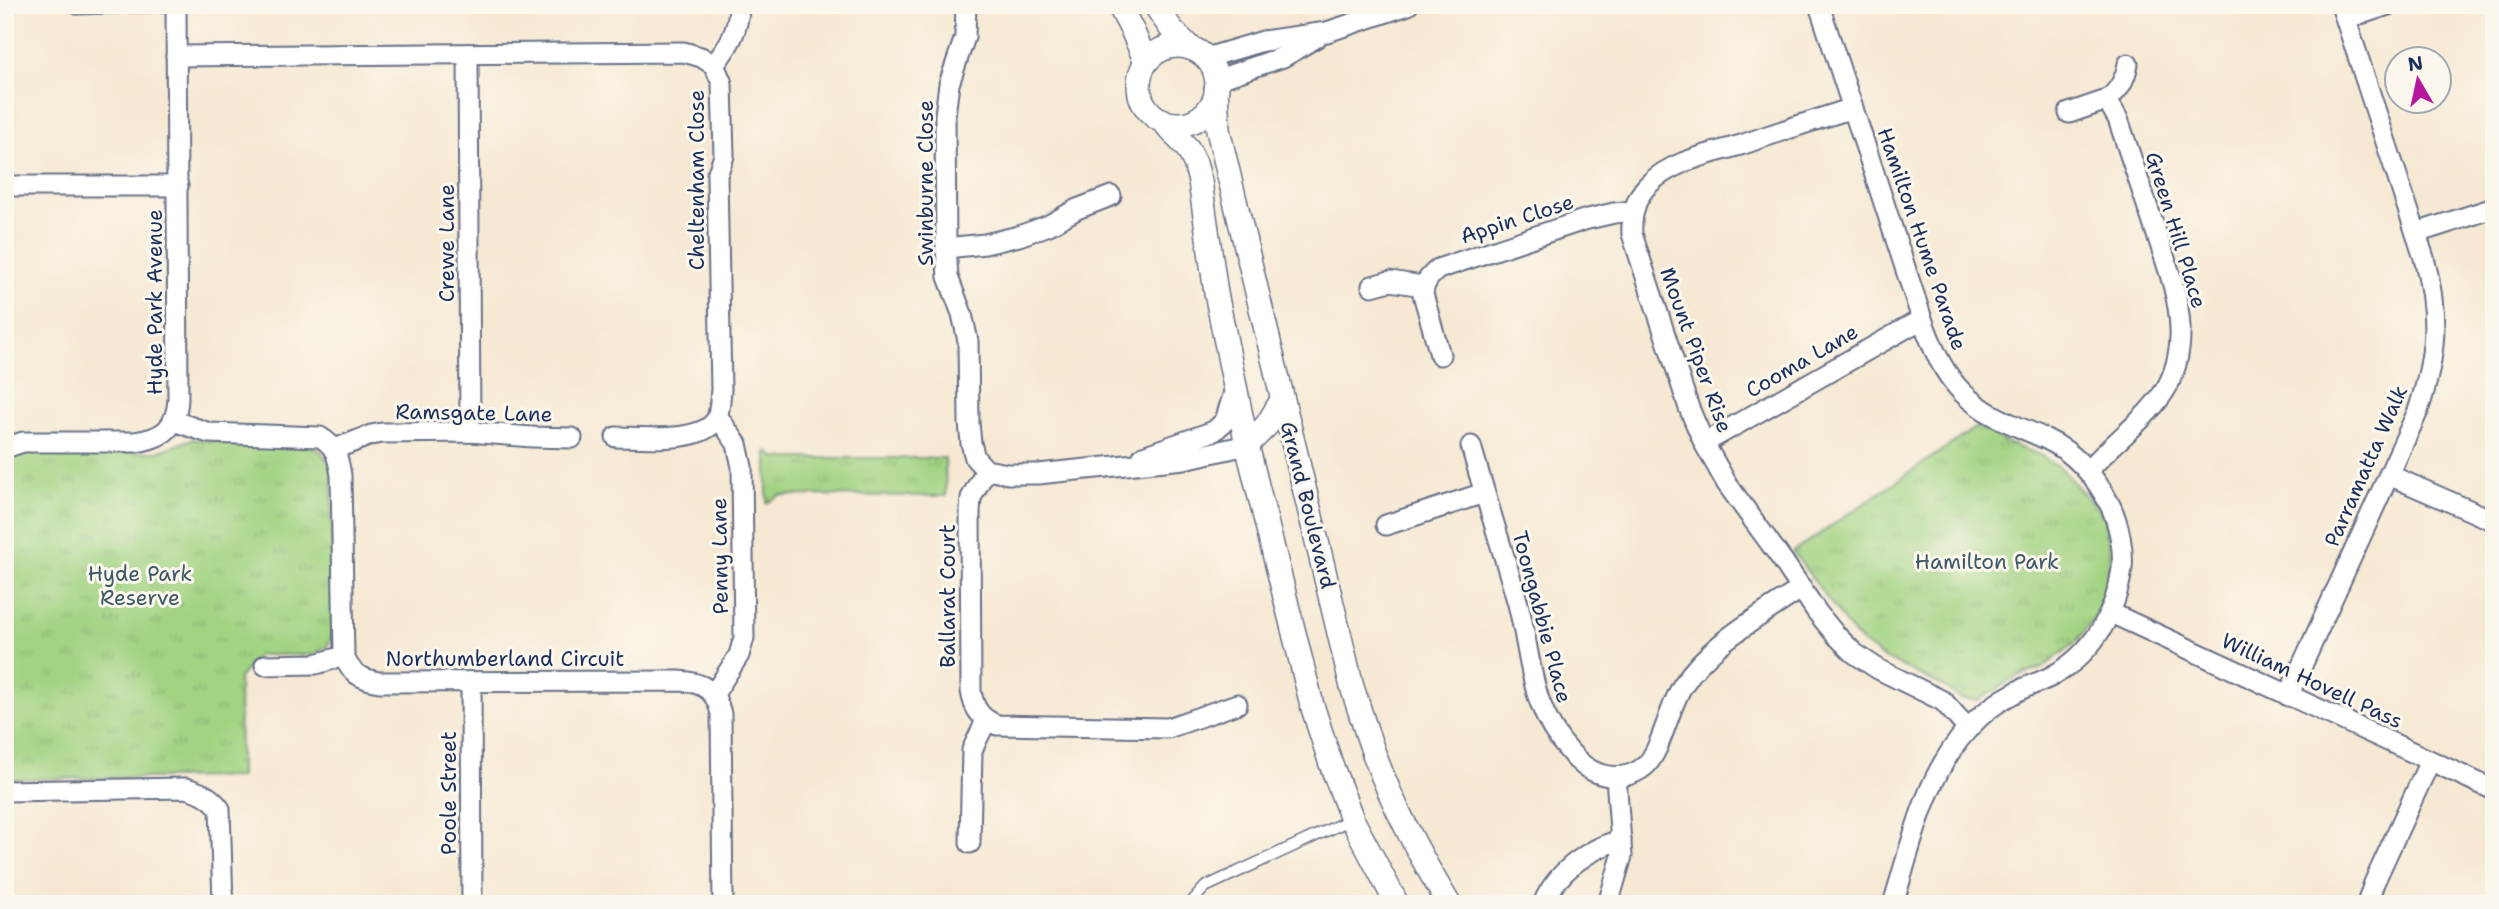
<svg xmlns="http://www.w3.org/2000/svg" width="2499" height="909" font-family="'Shantell Sans',sans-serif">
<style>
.grass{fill:url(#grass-tufts);stroke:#5e8170;stroke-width:2}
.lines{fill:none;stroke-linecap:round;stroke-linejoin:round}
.service-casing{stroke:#687087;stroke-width:13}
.minor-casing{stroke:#687087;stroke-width:23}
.tertiary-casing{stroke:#687087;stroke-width:26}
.service{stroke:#fff;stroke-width:10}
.minor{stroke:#fff;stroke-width:19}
.tertiary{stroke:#fff;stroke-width:23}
.labels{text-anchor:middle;stroke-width:6;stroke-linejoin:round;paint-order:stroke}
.street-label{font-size:21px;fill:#1b2f5e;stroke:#fbf7ec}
.park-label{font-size:21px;fill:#3d5867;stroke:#fbf7ec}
</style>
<defs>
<pattern id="grass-tufts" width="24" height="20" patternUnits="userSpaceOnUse" patternTransform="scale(1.75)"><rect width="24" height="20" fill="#a2d382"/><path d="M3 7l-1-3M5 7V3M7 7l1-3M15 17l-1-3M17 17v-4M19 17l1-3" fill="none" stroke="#8bb573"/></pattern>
</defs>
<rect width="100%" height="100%" fill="#fbf7ec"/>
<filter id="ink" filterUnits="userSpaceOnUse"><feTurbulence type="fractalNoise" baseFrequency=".0143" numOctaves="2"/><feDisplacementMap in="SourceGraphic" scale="14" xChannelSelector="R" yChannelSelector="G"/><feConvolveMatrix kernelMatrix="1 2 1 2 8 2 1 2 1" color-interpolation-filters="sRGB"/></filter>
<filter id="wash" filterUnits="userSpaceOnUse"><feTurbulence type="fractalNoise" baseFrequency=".00686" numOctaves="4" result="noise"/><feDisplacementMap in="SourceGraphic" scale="28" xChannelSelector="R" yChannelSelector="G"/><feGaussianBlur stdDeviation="1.57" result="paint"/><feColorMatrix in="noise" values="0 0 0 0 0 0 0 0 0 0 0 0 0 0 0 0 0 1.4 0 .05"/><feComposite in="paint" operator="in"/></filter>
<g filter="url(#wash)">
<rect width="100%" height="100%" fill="#f6e8d2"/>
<g class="grass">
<path d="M1978 426 2009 444 2040 455 2062 470 2105 517 2111 556 2106 596 2091 623 2075 643 2042 668 2019 676 1978 700 1961 699 1941 685 1880 656 1855 636 1793 552Z"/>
<path d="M192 439 233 444 308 445 321 451 329 463 332 476V636L327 647 313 655H258L239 678 240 777 16 779 5 781V464L14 455 27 451 157 452Z"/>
<path d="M767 451 776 458H945L946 496 780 495 767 503Z"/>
</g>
</g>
<g filter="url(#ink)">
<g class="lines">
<g class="service-casing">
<g id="service">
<path d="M70 5 77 9 176 6"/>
<path d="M1190 904 1205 887 1352 819"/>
</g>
</g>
<g class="minor-casing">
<g id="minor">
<path d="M966 5 965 37 949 84 945 115 946 248 948 277 962 314 968 341 969 423 971 443 975 458 986 470 1008 474H1038L1184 459 1247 445"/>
<path d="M1819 5 1922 319C1932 346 1942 372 1963 393 1987 417 2016 425 2046 439 2076 453 2096 477 2111 507 2119 525 2124 549 2122 569 2116 613 2093 654 2052 676 2041 682 2029 685 2018 691 2000 700 1981 714 1968 729 1924 777 1912 844 1893 904"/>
<path d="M2346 19 2388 5"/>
<path d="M468 54 470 432"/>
<path d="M176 56 684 52 701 57 714 65 722 83 724 156 717 175 721 390C720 398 720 410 717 418 704 444 641 437 616 437"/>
<path d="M1206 58 1263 41 1327 32 1408 5"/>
<path d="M714 65C729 46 739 30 739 5"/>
<path d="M1216 80 1283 57 1317 37"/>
<path d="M2107 100C2119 90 2125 80 2128 64"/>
<path d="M1853 108C1815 120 1778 132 1741 145 1710 154 1671 161 1648 185 1635 198 1631 217 1632 234L1689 408 1704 443 1727 484 1783 561 1817 612 1835 634 1854 653 1878 669 1943 701 1968 729"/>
<path d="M2069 113 2107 100 2118 119C2131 157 2144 196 2157 235 2167 265 2179 296 2180 328 2181 346 2177 368 2168 385 2150 418 2113 441 2089 470"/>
<path d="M5 186H178"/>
<path d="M2416 233 2494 208"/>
<path d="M946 248 985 244 1019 236 1049 225 1077 209 1111 196"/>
<path d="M1372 286 1390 281 1423 286"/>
<path d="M1440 355 1423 294C1424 282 1429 277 1438 269L1584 220 1614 213 1634 211"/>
<path d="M174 421 209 433 320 437C336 446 338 457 341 475L344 656C350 673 361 679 379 682L679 681C703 682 716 690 721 714L723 904"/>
<path d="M1704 443 1922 319"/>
<path d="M1471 446C1486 499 1503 551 1518 604 1532 658 1529 708 1570 752 1578 762 1587 770 1600 774 1615 779 1632 777 1645 766 1661 752 1669 706 1683 685 1710 643 1761 616 1802 588"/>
<path d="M5 448 23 442H135C163 438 176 429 178 399L176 5"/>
<path d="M335 449 371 435 382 433 470 432 532 437 572 438"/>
<path d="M1143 456 1214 431 1225 421 1235 389"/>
<path d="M986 470 971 498 970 512 971 691C974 709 980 718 997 725L1168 728 1237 704"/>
<path d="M2389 475 2494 521"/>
<path d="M1386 525 1484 493"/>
<path d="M2111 613 2494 790"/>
<path d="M265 665 316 664 344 656"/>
<path d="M471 682 472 904"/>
<path d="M714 694 739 655 744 638 742 467 737 444 718 417"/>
<path d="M2288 696 2418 411C2437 354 2439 315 2424 258L2341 5"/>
<path d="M5 791 186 788C200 792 211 796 220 809L223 904"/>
<path d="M970 843 972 750 986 721"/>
<path d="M1543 904C1556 872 1589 848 1621 840"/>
<path d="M1608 904 1622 856 1616 777"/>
<path d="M2367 904 2374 883 2430 761"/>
</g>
</g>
<g class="tertiary-casing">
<g id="tertiary">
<path d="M1119 5 1133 32 1146 62"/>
<path d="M1155 5 1172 30 1190 48"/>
<circle cx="1178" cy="85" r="39"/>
<path d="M1216 89 1218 130 1352 687C1360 711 1367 735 1376 759 1395 810 1421 858 1449 904"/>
<path d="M1162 120 1188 149 1195 163 1200 181 1216 293 1247 445 1312 705 1331 764 1352 819 1397 904"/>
<path d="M1247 445 1267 425 1282 400"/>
</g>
</g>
<use href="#service" class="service"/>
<use href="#minor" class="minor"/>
<use href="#tertiary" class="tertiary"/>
</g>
</g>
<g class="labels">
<g class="street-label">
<text transform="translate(697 180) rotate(-90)" y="7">Cheltenham Close</text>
<text transform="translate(926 183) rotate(-90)" y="7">Swinburne Close</text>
<text transform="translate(1517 219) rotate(-18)" y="7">Appin Close</text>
<text transform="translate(2176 230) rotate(73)" y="7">Green Hill Place</text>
<text transform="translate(1922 239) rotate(71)" y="7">Hamilton Hume Parade</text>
<text transform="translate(447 243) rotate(-90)" y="7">Crewe Lane</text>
<text transform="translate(155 302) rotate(-90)" y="7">Hyde Park Avenue</text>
<text transform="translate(1696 350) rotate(70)" y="7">Mount Piper Rise</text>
<text transform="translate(1802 361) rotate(-30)" y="7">Cooma Lane</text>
<text transform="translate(474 413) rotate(1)" y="7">Ramsgate Lane</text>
<text transform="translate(2366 466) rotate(-66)" y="7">Parramatta Walk</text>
<text transform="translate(1308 505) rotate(76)" y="7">Grand Boulevard</text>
<text transform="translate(720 556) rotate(-91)" y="7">Penny Lane</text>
<text transform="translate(948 596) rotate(-90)" y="7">Ballarat Court</text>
<text transform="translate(1542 617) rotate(75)" y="7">Toongabbie Place</text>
<text x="505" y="666">Northumberland Circuit</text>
<text transform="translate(2312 681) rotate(25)" y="7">William Hovell Pass</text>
<text transform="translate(449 793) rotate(-90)" y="7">Poole Street</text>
</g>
<g class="park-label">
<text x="1987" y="569">Hamilton Park</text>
<text x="140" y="581">Hyde Park<tspan x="140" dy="24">Reserve</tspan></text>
</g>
</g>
<rect width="2499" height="909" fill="none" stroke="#fbf7ec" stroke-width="28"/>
<g transform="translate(2418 80) rotate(351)"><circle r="33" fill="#fbf7ec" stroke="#a1a7b3" stroke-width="2"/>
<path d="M0-5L12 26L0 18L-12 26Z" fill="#b5179e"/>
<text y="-10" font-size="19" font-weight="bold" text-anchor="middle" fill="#1b2f5e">N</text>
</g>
</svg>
